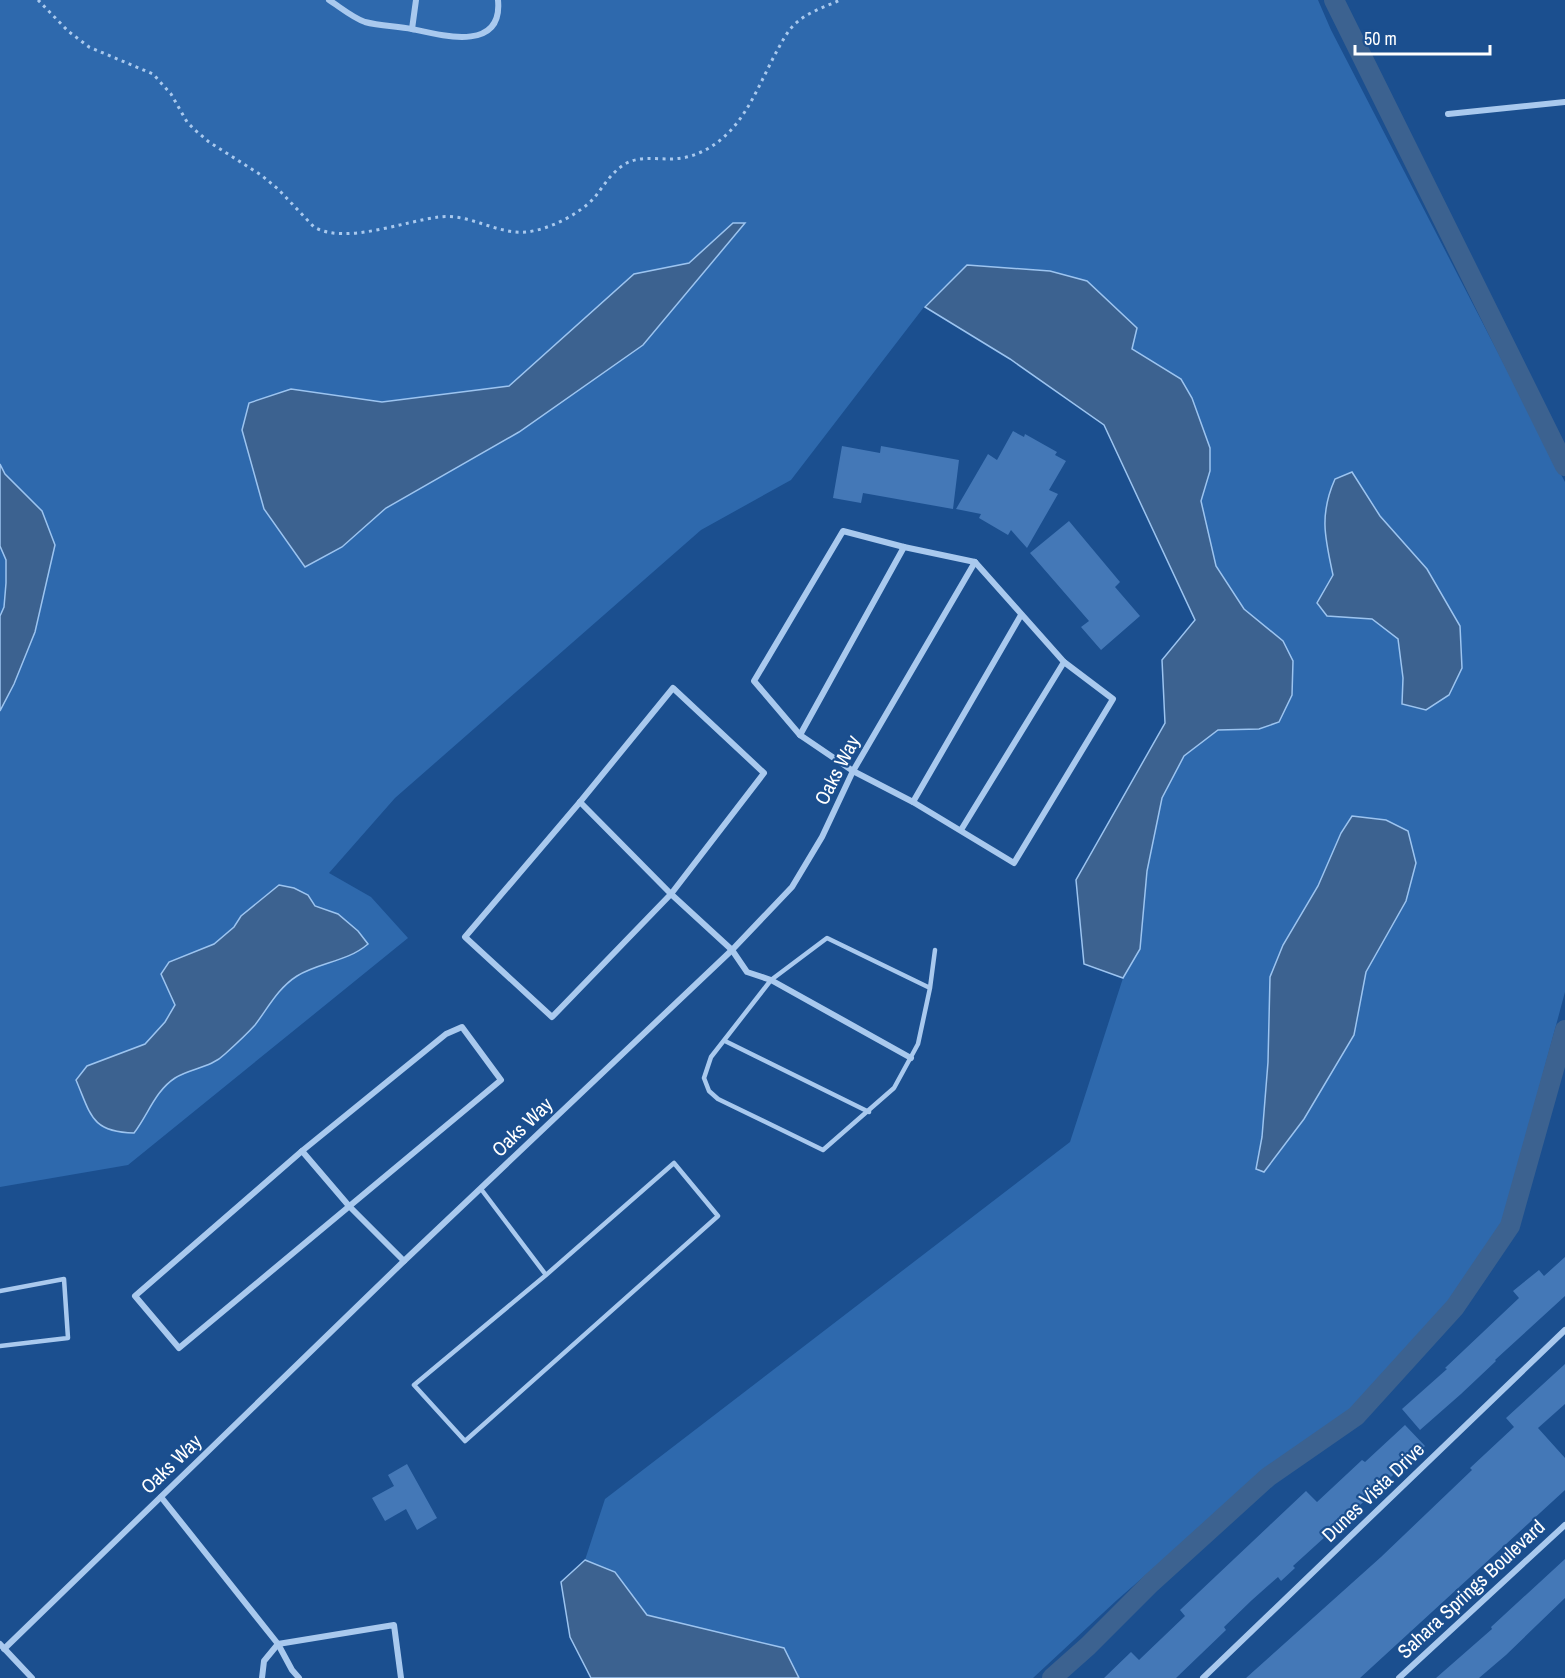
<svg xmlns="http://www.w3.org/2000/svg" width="1565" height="1678" font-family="'Archivo Narrow',sans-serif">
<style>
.green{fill:#2e69ad}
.water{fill:#3c6290;stroke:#9cc4f0;stroke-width:1.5}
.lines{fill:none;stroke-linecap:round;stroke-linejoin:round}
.canal{stroke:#3c6290;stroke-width:20}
.building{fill:#4478b7}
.path{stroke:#a9c9ee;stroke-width:3;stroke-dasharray:3 4.5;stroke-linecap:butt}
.lane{stroke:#a9c9ee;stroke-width:4.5}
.street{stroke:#a9c9ee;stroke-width:6}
.labels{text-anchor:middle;stroke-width:4.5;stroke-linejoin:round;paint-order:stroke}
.street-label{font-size:20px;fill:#fff;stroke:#1b4f8f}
</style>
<rect width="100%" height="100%" fill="#1b4f8f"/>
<path class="green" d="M0 0H1318L1331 30 1565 482V992L1503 1222 1449 1303 1353 1410 1265 1471 1117 1600 1033 1678H799L784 1648 647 1615 615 1572 585 1560 605 1499 1070 1142 1123 978 1140 949 1147 871 1162 798 1184 756 1218 730 1259 729 1283 641 1244 609 1216 566 1201 500 1210 471V448L1192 398 1181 379 1132 349 1137 328 1087 281 1050 271 967 265 924 307 791 480 701 530 395 798 329 873 371 897 408 938 128 1165 0 1187Z"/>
<g class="water">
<path d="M733 223H745L643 345 519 432 386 508 342 547 305 567 264 509 242 430 249 403 291 389 382 402 509 386 634 274 689 263Z"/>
<path d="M967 265 1050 271 1087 281 1137 328 1132 349 1181 379 1192 398 1210 448V471L1201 501 1216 566 1244 609 1283 641 1293 661 1292 695 1279 722 1259 729 1218 730 1184 756 1162 798 1147 871 1140 949 1123 978 1084 964 1076 880 1165 723 1162 660 1195 620 1104 425 1010 359 925 307Z"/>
<path d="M0 464 5 474 42 511 55 545 35 632 14 684 0 711V616L4 607 6 583V560L0 546Z"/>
<path d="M1352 472 1380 516 1427 569 1460 626 1462 668 1449 695 1426 710 1402 704 1403 678 1398 639 1372 619 1327 616 1317 603 1333 575C1325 538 1319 515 1335 479Z"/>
<path d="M1352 816 1386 820 1408 831 1416 863 1406 901 1366 972 1354 1035 1304 1119 1264 1172 1256 1169 1262 1137 1268 1062 1270 977 1283 945 1318 886 1341 833Z"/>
<path d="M279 885 294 888 308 895 315 906 338 914 358 931 368 944C347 962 320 962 297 976 278 988 268 1008 255 1025 246 1035 235 1045 225 1054 211 1068 191 1068 175 1078 155 1091 148 1115 134 1133 91 1132 91 1115 76 1080L87 1066 145 1044 165 1022 175 1005 161 974 169 962 214 944 234 927 241 916Z"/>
<path d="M585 1560 615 1572 647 1615 784 1648 799 1678H591L570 1637 561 1582Z"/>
</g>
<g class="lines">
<g class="canal">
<path d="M1334 0 1565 466"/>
<path d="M1052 1678 1088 1646 1151 1583 1268 1477 1356 1416 1455 1307 1510 1226 1565 1030"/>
</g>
</g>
<g class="building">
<path d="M1013 431 1024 437 1025 434 1057 452 1055 455 1066 461 1049 490 1058 494 1027 548 1011 530 1008 535 979 518 981 514 956 509 988 454 997 460Z"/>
<path d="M842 446 880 453 881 446 959 460 953 509 863 493 861 503 833 498Z"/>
<path d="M1069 521 1120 582 1115 587 1140 616 1101 650 1081 627 1089 621 1030 553Z"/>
<path d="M1565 1257V1296L1495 1360 1496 1361 1461 1394 1420 1430 1402 1409 1447 1369 1445 1368 1519 1298 1513 1291 1539 1270 1544 1276Z"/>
<path d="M1565 1364V1404L1538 1428 1565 1458V1490L1360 1678H1246L1381 1557 1472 1470 1470 1468 1514 1427 1506 1418Z"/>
<path d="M1405 1425 1425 1446 1293 1566 1295 1568 1281 1581 1278 1577 1252 1600 1224 1627 1226 1630 1176 1678H1104L1131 1652 1139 1660 1185 1616 1180 1610 1306 1491 1317 1502 1362 1460 1365 1462Z"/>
<path d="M407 1464 437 1518 417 1530 406 1509 385 1521 372 1498 394 1486 388 1475Z"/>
<path d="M1565 1559V1598L1506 1655 1479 1678H1436L1492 1629 1491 1627Z"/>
</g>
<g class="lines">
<path class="path" d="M38 0 68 31 89 47 153 74 171 94 187 122 195 130 209 142 261 175 278 189 314 227C345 245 405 221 439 217 470 213 497 235 527 232 550 229 580 214 595 197 604 185 612 172 625 164 639 156 655 159 670 159 693 159 714 148 730 131 751 109 763 76 778 49 783 40 788 30 796 23 808 12 825 7 840 0"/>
<g class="lane">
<path d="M930 988 827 938 771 980 711 1057 704 1078 709 1091 718 1099 823 1150 894 1088 918 1044 930 988 935 950"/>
<path d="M725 1041 869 1112"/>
<path d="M481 1189 546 1275 414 1385 465 1441 718 1216 674 1163 546 1275"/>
<path d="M0 1291 64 1279 68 1338 0 1346"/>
</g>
<g class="street">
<path d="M329 0C340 7 353 18 365 22 380 26 397 26 412 29 443 36 503 52 498 0"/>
<path d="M412 29 416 0"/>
<path d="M1448 114 1565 102"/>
<path d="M843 531 904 547 975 562 1064 662 1113 699 1014 863 913 802 853 771 800 735 754 681Z"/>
<path d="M673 688 764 773 671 894 552 1017 465 937 580 802Z"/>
<path d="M800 735 904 547"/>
<path d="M580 802 671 894 732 950 747 972 771 980 911 1058"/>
<path d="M913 802 1021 615"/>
<path d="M961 830 1064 662"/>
<path d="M462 1027 501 1080 179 1348 135 1296 302 1151 446 1034Z"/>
<path d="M302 1151 349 1206 404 1261"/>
<path d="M161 1497 278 1644 292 1670 299 1678"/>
<path d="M0 1644 32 1678"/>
<path d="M4 1649 404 1261 732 950 792 887 822 837 853 771 975 562"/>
<path d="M262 1678 264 1661 278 1644 394 1625 401 1678"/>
<path d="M1203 1678 1565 1330"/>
<path d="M1399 1678 1565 1525"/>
</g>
</g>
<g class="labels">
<g class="street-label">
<text transform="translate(837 770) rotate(-63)" y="7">Oaks Way</text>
<text transform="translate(522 1127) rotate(-44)" y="7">Oaks Way</text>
<text transform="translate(171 1464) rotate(-44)" y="7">Oaks Way</text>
<text transform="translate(1373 1492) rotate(-44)" y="7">Dunes Vista Drive</text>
<text transform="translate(1471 1589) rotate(-43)" y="7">Sahara Springs Boulevard</text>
</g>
</g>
<path d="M1355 45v9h135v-9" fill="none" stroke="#ffffff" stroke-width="3"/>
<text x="1364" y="45" font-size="18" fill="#ffffff" stroke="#1b4f8f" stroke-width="4.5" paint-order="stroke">50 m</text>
</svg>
